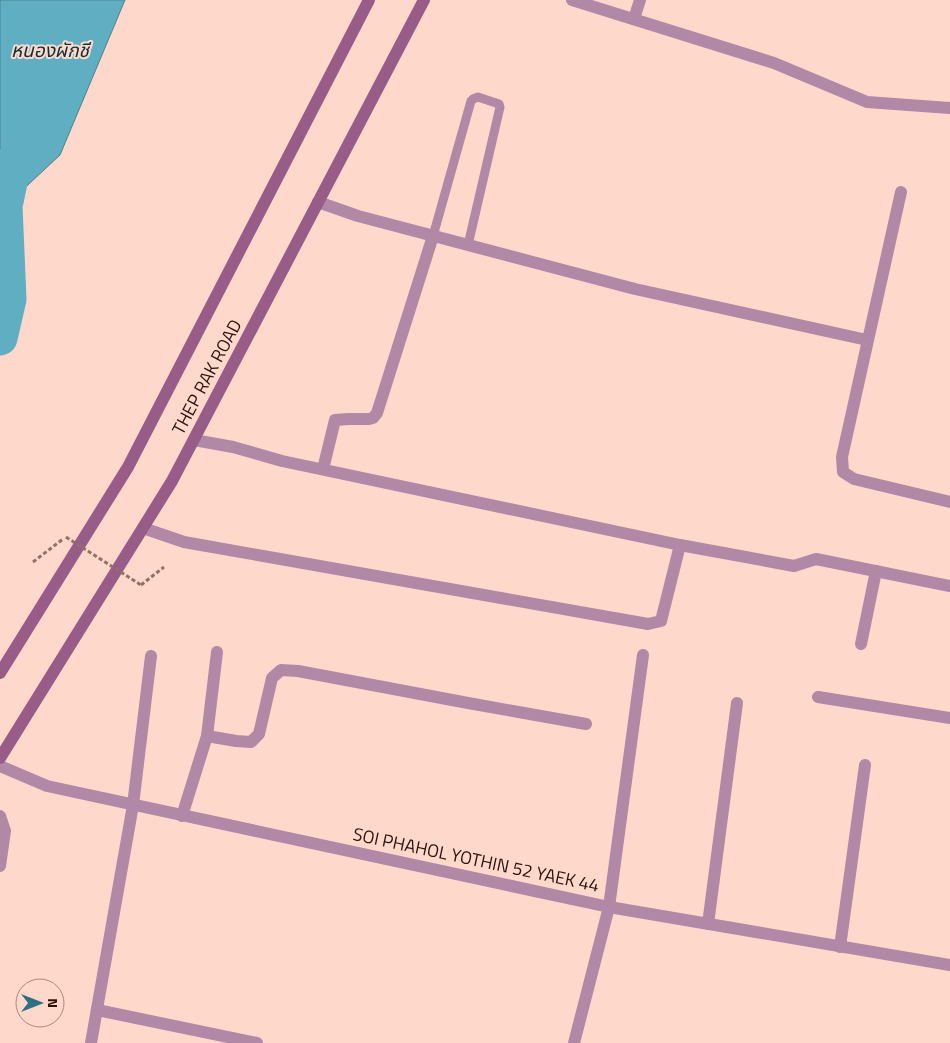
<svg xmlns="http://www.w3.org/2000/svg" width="950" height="1043" font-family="'Titillium Web','Noto Sans Thai',sans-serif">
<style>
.water{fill:#60aec2;stroke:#50808c}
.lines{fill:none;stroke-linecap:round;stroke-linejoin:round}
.river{stroke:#60aec2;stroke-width:35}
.path{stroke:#907269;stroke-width:3;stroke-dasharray:4 2.5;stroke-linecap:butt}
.lane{stroke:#b188a6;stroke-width:9}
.street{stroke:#b188a6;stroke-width:12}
.secondary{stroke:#975c88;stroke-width:12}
.path-bridge{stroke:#907269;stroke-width:3;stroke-dasharray:4 2.5;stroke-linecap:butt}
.labels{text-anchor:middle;stroke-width:4;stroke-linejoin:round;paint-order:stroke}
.street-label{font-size:18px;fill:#29130d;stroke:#ffd8cc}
.water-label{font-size:19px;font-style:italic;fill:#0b323b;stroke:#ffd8cc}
</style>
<rect width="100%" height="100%" fill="#ffd8cc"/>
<path class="water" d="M0 0H125L60 155 0 211Z"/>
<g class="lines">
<path class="river" d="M0 338 9 299 5 206 15 159"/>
<g class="path">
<path d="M33 562 63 539"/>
<path d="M141 585 164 567"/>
</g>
<path class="lane" d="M433 236 471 101 473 99 478 97 499 104 500 107 468 245"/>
<g class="street">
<path d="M572 0 774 63 867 102 950 108"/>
<path d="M634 19 640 0"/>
<path d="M901 192 842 457 843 472 854 479 950 502"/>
<path d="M318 202 358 216 635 289 867 340"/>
<path d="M194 440 233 447 282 461 680 545 794 566 816 559 950 586"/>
<path d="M323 469 335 420 349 419H369L373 418 377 413 433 236"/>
<path d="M143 528 184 542 648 624 661 621 680 545"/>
<path d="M861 644 876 571"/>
<path d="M818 697 950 718"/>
<path d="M207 736 217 652"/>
<path d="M0 766 47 786 609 907 950 965"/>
<path d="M0 816 5 831 0 866"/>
<path d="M182 816 207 736 236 741 251 742 259 734 272 678 281 670 298 671 468 703 586 724"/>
<path d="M708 924 737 703"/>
<path d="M840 947 865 765"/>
<path d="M97 1010 257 1043"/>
<path d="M91 1043 133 805 151 656"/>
<path d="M574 1043 609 907 643 655"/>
</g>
<g class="secondary">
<path d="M0 673 128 467 369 0"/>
<path d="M0 758 172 481 424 0"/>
</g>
<path class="path-bridge" d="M66 537 141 585"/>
</g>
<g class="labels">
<g class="street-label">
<text transform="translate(207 377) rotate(-62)" y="6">THEP RAK ROAD</text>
<text transform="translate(476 860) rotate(12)" y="6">SOI PHAHOL YOTHIN 52 YAEK 44</text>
</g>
<g class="water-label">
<text x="50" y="57">หนองผักชี</text>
</g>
</g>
<g transform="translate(40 1003) rotate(90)"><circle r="24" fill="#ffd8cc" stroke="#a98980"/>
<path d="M0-4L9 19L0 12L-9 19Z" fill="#2e7182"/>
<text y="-8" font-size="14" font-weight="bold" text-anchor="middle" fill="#29130d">N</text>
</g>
</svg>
